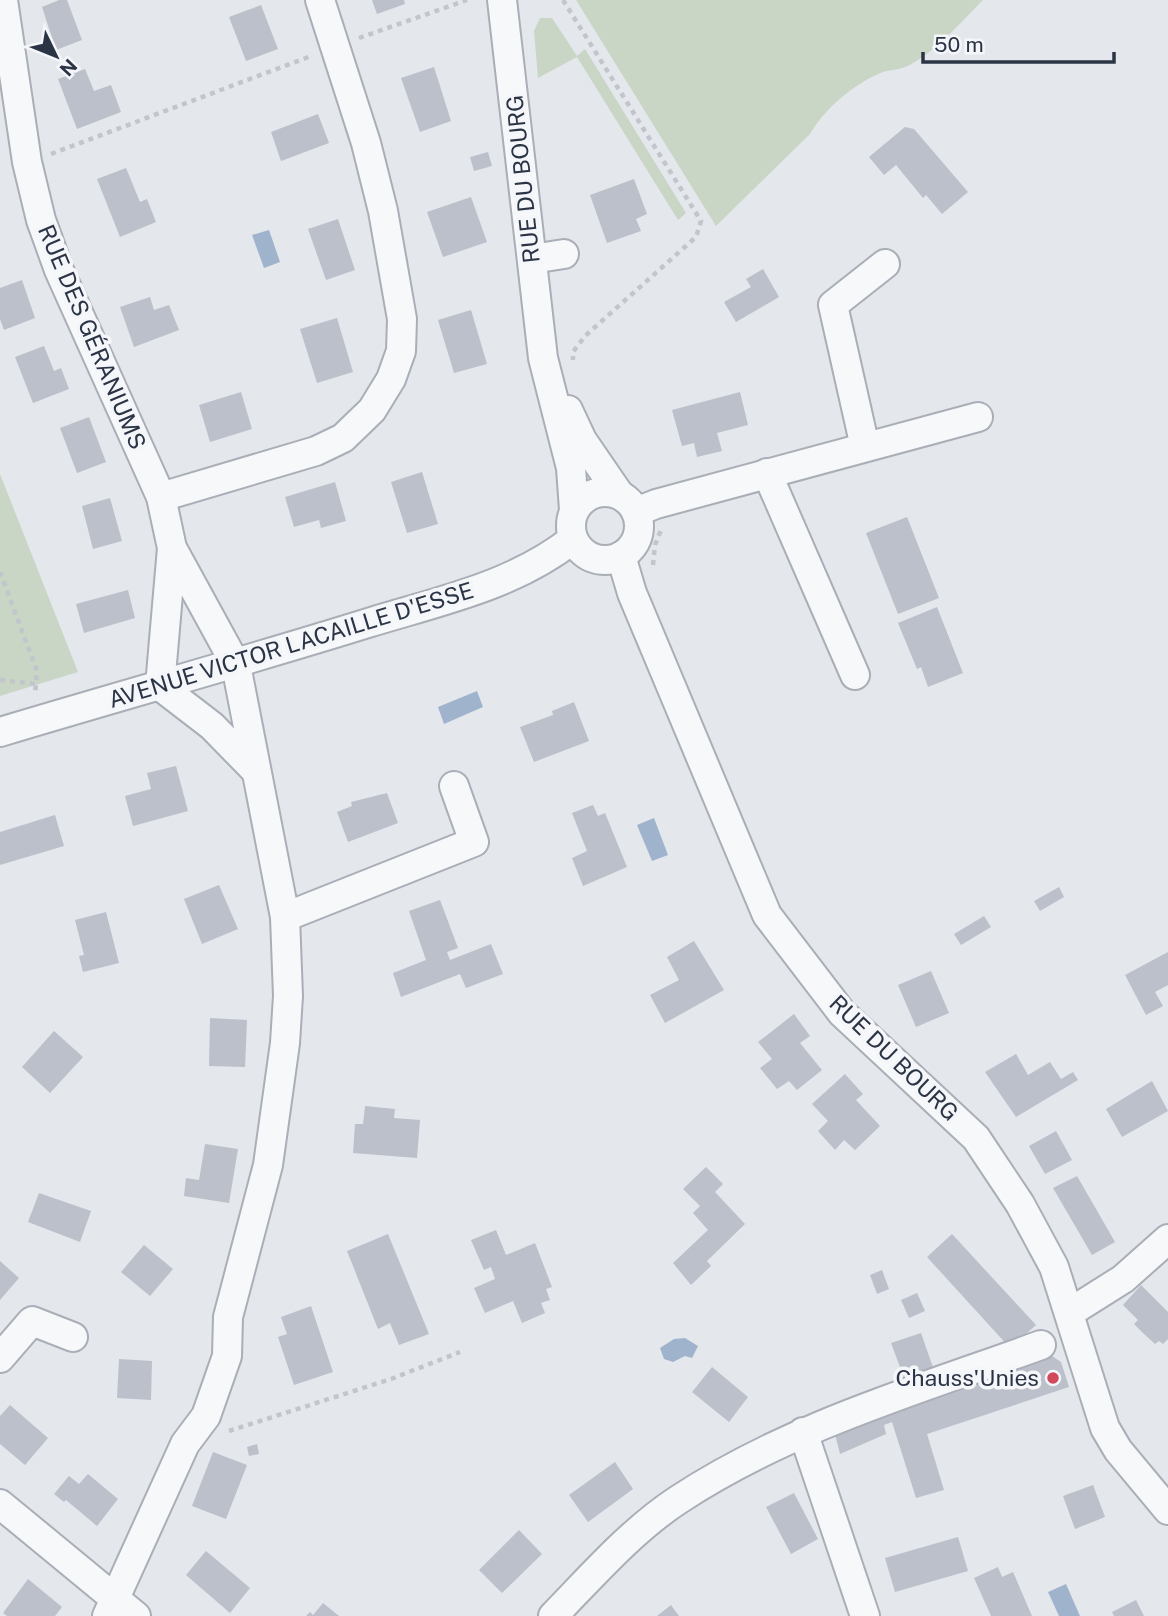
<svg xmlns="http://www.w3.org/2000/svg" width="1168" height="1616" font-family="'Public Sans',sans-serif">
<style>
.green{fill:#c9d6c5}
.water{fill:#9fb4cc}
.building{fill:#bbc0ca}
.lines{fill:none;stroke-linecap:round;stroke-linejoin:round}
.minor-casing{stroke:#a9aeb7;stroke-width:32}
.path{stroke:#c2c5cb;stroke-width:4.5;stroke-dasharray:5 5;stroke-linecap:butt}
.minor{stroke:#f7f8fa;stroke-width:28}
.poi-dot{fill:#d1495b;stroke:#f4f6f9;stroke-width:2.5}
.labels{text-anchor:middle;stroke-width:7;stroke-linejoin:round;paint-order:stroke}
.street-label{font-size:23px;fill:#2b3445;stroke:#f4f6f9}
.poi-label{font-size:23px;fill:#2b3445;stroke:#f4f6f9;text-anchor:end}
</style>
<rect width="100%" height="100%" fill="#e4e7ec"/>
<g class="green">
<path d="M576 0H983C962 21 932 56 905 67 898 70 890 70 883 72 855 83 825 108 810 134L716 226Z"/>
<path d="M540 18H552L577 56 585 49 686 213 678 220 577 57 538 78 534 31Z"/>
<path d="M0 474 78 672 0 696Z"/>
</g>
<g class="water">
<path d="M269 230 280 262 264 268 252 235Z"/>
<path d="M477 691 483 707 444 724 438 707Z"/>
<path d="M654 818 668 855 652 861 637 825Z"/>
<path d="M685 1338 698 1346 692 1358 685 1356 673 1362 664 1359 660 1348 674 1339Z"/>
<path d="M1066 1584 1080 1616H1059L1048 1592Z"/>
</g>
<g class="building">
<path d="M59 0H67L82 40 56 50 42 7Z"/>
<path d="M372 0H404L405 4 377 14Z"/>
<path d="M261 5 278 49 246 61 229 17Z"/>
<path d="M434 67 451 121 420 132 401 78Z"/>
<path d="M85 69 94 91 111 85 121 112 77 129 58 79Z"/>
<path d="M318 114 329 143 281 161 271 132Z"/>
<path d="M905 127 914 129 968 192 942 214 926 195 923 198 896 165 884 175 869 157Z"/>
<path d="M488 152 492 166 474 171 470 157Z"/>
<path d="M126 168 140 202 147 199 156 222 120 237 97 179Z"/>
<path d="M634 179 647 214 636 219 641 231 607 243 590 195Z"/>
<path d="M471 197 487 242 443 257 427 212Z"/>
<path d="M338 219 355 270 326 280 308 229Z"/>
<path d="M763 269 779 297 736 322 724 302 751 287 746 279Z"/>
<path d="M22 280 35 318 4 330 0 319V288Z"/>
<path d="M150 297 154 310 169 305 179 330 134 347 120 307Z"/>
<path d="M471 310 487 364 454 373 438 320Z"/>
<path d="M337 318 353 372 317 383 300 329Z"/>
<path d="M44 346 54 371 61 368 69 389 33 403 15 357Z"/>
<path d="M241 392 252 429 210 442 199 405Z"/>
<path d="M740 392 748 425 717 433 722 451 697 457 694 443 682 446 672 410Z"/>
<path d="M89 417 106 462 77 473 60 428Z"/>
<path d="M422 472 438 524 407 533 391 482Z"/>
<path d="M335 482 346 521 321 528 319 520 294 527 285 497Z"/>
<path d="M110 498 122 541 93 549 82 506Z"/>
<path d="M907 517 939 598 898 614 866 533Z"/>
<path d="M128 590 135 618 84 633 76 604Z"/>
<path d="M937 607 963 673 928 687 921 667 917 669 898 623Z"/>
<path d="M574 702 589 741 534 762 520 727 553 715 552 711Z"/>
<path d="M176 766 188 811 133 826 125 796 151 789 147 773Z"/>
<path d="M387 793 398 823 348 842 337 812 352 806 351 802Z"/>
<path d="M593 805 598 816 605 813 627 867 583 886 572 858 587 851 572 813Z"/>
<path d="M55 815 64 846 0 865V832Z"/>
<path d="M219 885 238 929 202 944 184 899Z"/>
<path d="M1059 887 1064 897 1040 911 1034 901Z"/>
<path d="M440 900 458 948 447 952 450 960 491 944 503 974 466 988 460 974 401 997 393 973 426 960 409 911Z"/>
<path d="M106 912 119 963 83 972 79 956 84 955 75 920Z"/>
<path d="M984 916 991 927 961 945 954 934Z"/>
<path d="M694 941 724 990 665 1023 650 995 679 980 667 957Z"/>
<path d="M1168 952V985L1155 992 1163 1006 1146 1015 1125 975Z"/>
<path d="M931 971 949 1013 916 1027 898 985Z"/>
<path d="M794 1014 810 1036 800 1043 822 1070 797 1090 789 1081 777 1089 760 1068 772 1059 758 1042Z"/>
<path d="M210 1018 247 1020 245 1067 209 1066Z"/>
<path d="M54 1031 83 1057 50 1093 22 1067Z"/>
<path d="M1016 1054 1028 1075 1050 1062 1061 1079 1073 1072 1078 1080 1016 1117 985 1072Z"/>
<path d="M845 1074 863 1094 856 1100 880 1126 855 1150 844 1140 835 1150 818 1131 828 1121 812 1104Z"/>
<path d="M1152 1081 1168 1111 1122 1137 1106 1109Z"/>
<path d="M365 1106 395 1109 394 1118 420 1120 417 1158 353 1153 355 1124H363Z"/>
<path d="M1056 1131 1072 1160 1045 1174 1029 1146Z"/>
<path d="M205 1144 238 1149 229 1203 184 1196 186 1178 199 1180Z"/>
<path d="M706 1167 723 1184 715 1192 745 1224 707 1261 711 1266 691 1285 673 1263 708 1230 693 1213 700 1206 683 1189Z"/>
<path d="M1077 1176 1115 1242 1092 1255 1053 1188Z"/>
<path d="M39 1193 91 1211 80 1242 28 1222Z"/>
<path d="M496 1230 506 1255 535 1243 552 1287 546 1289 550 1300 541 1303 545 1313 522 1323 513 1301 485 1313 474 1288 495 1279 491 1267 484 1270 471 1240Z"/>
<path d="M388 1234 429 1334 399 1345 390 1323 378 1329 347 1251Z"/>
<path d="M952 1234 1036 1325 1010 1348 927 1257Z"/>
<path d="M144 1245 173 1269 150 1296 121 1272Z"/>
<path d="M0 1261 19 1278 0 1300Z"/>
<path d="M882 1270 889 1289 877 1294 870 1275Z"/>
<path d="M1141 1285 1168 1312V1339L1163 1344 1159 1341 1155 1344 1143 1333 1134 1324 1138 1320 1123 1305Z"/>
<path d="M917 1293 925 1311 909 1318 901 1300Z"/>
<path d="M311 1306 333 1372 294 1385 278 1337 287 1334 281 1317Z"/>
<path d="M921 1333 935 1373 906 1383 891 1343Z"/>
<path d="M1049 1354 1061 1362 1069 1387 927 1434 944 1490 916 1498 892 1422 884 1425 886 1434 840 1454 835 1434Z"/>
<path d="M119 1359 152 1361 151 1400 117 1398Z"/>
<path d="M712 1367 748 1397 729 1422 692 1392Z"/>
<path d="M10 1405 48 1438 25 1465 0 1444V1416Z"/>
<path d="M257 1444 259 1454 249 1456 247 1447Z"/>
<path d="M213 1452 247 1465 226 1519 192 1506Z"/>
<path d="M615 1462 633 1489 588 1522 569 1495Z"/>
<path d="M88 1474 118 1499 97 1526 66 1500 64 1502 54 1494 69 1476 79 1484Z"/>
<path d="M1093 1485 1105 1517 1075 1529 1063 1496Z"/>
<path d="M794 1493 818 1539 791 1554 766 1507Z"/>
<path d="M519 1530 542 1554 502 1593 479 1570Z"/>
<path d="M958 1537 968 1571 895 1592 885 1558Z"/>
<path d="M206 1551 250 1588 230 1613 186 1575Z"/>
<path d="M998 1567 1002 1577 1013 1572 1032 1616H991L974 1578Z"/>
<path d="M28 1579 62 1607 55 1616H7L3 1613Z"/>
<path d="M1136 1600 1144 1616H1114L1112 1612Z"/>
<path d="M323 1603 339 1616H306L310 1612 313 1615Z"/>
<path d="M671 1605 679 1616H657Z"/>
</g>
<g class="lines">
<g class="minor-casing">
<g id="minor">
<path d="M3 0 27 162 41 220 59 270 161 497 172 548 236 665 285 917 288 996 285 1043 268 1165 228 1317 227 1356 206 1416 185 1444 107 1616"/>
<path d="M502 0 543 358 571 468 574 510"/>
<path d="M532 259 564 254"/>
<path d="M568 410 582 440 619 494"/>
<path d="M865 447 833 305 885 264"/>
<path d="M767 473 855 675"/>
<circle cx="605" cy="526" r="34"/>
<path d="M161 497 316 451 343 438 372 410 391 379 401 351 402 319 383 211 366 143 320 0"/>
<path d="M636 512 656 504 978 417"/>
<path d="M621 556 632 593 767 915 842 1013 976 1138 1020 1204 1054 1267 1105 1428 1118 1450 1168 1510"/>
<path d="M160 686 172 548"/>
<path d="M160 686 212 726 255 770"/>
<path d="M0 732C123 695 246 661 368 623 439 601 514 586 573 539"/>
<path d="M285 917 474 842 454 786"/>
<path d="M1069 1313 1123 1279 1168 1239"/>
<path d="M0 1358 32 1321 73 1337"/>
<path d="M803 1432 865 1616"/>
<path d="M0 1504 136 1616"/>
<path d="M553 1616C592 1576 631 1531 678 1500 789 1427 917 1390 1041 1345"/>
</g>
</g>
<g class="path">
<path d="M563 0 701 221 696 237 585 336 573 352V360"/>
<path d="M359 38 467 0"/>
<path d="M51 154 311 56"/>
<path d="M653 565 655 545 661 530"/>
<path d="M0 572 37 671 35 695"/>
<path d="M0 680 36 684"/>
<path d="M229 1431 391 1379 460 1352"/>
</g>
<use href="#minor" class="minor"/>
</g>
<circle class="poi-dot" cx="1053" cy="1378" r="7"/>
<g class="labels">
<g class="street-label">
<text transform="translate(523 179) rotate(-96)" y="8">RUE DU BOURG</text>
<text transform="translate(92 337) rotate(67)" y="8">RUE DES GÉRANIUMS</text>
<text transform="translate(291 645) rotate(-17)" y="8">AVENUE VICTOR LACAILLE D'ESSE</text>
<text transform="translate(894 1058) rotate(44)" y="8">RUE DU BOURG</text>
</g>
<g class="poi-label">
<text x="1039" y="1386">Chauss'Unies</text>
</g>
</g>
<g transform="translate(56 56) rotate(133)" stroke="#f4f6f9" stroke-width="5" paint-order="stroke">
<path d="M0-5L12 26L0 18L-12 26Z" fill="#2b3445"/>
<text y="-10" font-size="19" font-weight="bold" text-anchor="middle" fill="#2b3445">N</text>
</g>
<path d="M923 52v10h191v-10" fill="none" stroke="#2b3445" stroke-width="3.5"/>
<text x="934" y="52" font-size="21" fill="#2b3445" stroke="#f4f6f9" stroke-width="5" paint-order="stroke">50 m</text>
</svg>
